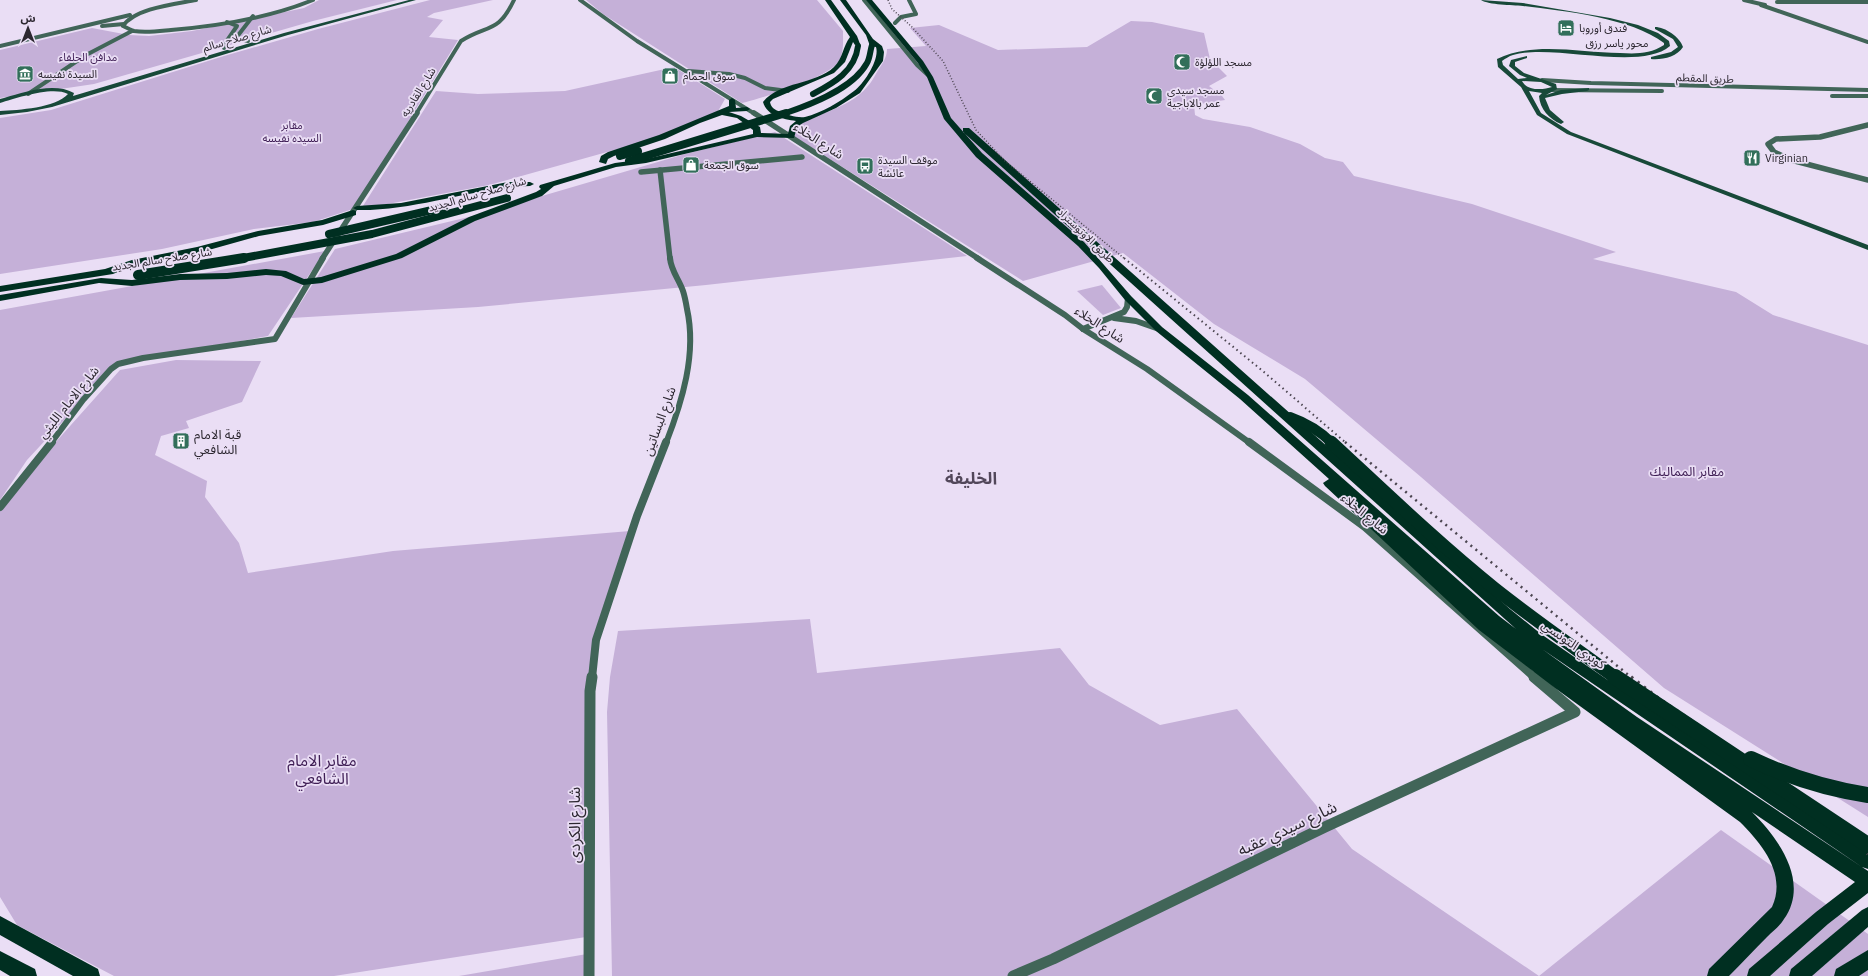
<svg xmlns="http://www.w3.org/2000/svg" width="1868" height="976" font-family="'IBM Plex Sans','Noto Sans Arabic',sans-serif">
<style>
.green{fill:#c5b0d8}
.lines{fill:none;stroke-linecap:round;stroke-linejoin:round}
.secondary-far4{stroke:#416558;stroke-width:4}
.secondary-far3{stroke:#416558;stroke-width:5.5}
.secondary-far2{stroke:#416558;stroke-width:6}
.secondary-far1{stroke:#416558;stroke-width:8}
.secondary{stroke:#416558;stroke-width:11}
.primary{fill:#184939;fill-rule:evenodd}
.highway{fill:#002f21;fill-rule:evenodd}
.rail-far3{stroke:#4b4550;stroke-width:1.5;stroke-dasharray:1 2;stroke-linecap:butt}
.rail-far2{stroke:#4b4550;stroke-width:2;stroke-dasharray:1.5 3.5;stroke-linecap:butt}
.rail-far1{stroke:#4b4550;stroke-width:2.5;stroke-dasharray:2 4.5;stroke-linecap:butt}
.rail{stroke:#4b4550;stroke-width:3.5;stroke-dasharray:2.5 5.5;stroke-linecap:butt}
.highway-bridge-far4{stroke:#002f21;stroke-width:6}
.highway-bridge-far3{stroke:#002f21;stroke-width:8}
.highway-bridge-far2{stroke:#002f21;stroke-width:10}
.highway-bridge-far1{stroke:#002f21;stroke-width:13}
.highway-bridge{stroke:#002f21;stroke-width:16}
.labels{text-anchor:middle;stroke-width:3.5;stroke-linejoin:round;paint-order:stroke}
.far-poi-label{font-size:11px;fill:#2c2730;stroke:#eadef5;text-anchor:start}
.far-street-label{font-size:11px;fill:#2c2730;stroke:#eadef5}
.far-park-label{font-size:11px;fill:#3e1d54;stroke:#eadef5}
.street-label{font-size:13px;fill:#2c2730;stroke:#eadef5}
.poi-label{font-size:13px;fill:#2c2730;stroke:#eadef5;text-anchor:start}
.park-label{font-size:13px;fill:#3e1d54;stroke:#eadef5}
.near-park-label{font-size:16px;fill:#3e1d54;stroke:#eadef5}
.near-street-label{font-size:16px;fill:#2c2730;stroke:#eadef5}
.district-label{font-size:17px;font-weight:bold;fill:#52475a;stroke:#eadef5}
</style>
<rect width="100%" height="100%" fill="#eadef5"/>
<g class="green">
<path d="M319 0H397L313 21 94 84 0 98V50L92 28 129 35 149 36 192 31 285 12 304 8Z"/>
<path d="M430 0H493L434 13 427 17 443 20 429 37 458 40 356 207 353 209 313 222 254 229 162 249 0 274V118L51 110 224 56 318 29Z"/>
<path d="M586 0H817L843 31C843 41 844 52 839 61 829 78 762 98 742 103L603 14Z"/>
<path d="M1131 21 1152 22 1204 33 1210 59 1227 76 1209 86 1222 96 1225 100 1194 105 1195 115 1203 119 1250 127 1300 144 1325 158 1343 162 1354 176 1472 204 1616 252 1593 259 1736 292 1773 315 1868 345V817L1664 688 1421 477 1305 379 1214 324 1123 253 1023 281 787 132C811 113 847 111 867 87 871 83 874 77 877 72 882 64 887 58 887 49L926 46 910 28 939 25 998 50 1087 47Z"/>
<path d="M674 67 725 99 717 113 650 140 489 185 361 209 436 91 478 94 565 91Z"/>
<path d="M775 132 967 256 706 285 478 307 291 318 335 249 477 215 685 154Z"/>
<path d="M325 251 268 336 116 364 27 460 0 500V310Z"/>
<path d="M1102 285 1121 308 1103 315 1077 291Z"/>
<path d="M176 360 261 361 242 402 186 421 189 428 161 436 155 455 207 481 205 497 239 543 248 573 393 551 630 531 593 644 586 937 334 976H114L17 925 0 897V511L46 453 120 370Z"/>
<path d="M810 619 817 673 1060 648 1089 685 1160 725 1237 709 1352 849 1539 976H612L607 712 610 677 618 631Z"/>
<path d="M1721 830 1868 934V976H1539Z"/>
<path d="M587 954 586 976H459Z"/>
</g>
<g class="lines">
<g class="secondary-far4">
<path d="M196 0C176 4 135 8 123 26 127 28 131 30 134 31 146 33 160 31 171 30 219 26 269 18 313 0"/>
<path d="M580 0 637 41 755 114"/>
<path d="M864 0 917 65 930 77"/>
<path d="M1744 0 1765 5"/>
<path d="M1777 2H1868"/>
<path d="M1761 5 1868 42"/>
<path d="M895 23 901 17 916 14 909 0"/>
<path d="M102 26 124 24"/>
<path d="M248 41 236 38 253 16"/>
<path d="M0 46 130 15"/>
<path d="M224 48V45L237 26 227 22"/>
<path d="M688 71 729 74 745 78 765 88 788 91"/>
<path d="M1542 80 1591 83 1868 90"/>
<path d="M1551 90 1662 91"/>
<path d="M28 94 86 55 132 31"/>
<path d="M1832 96H1868"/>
<path d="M416 114 461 41C488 24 498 34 514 0"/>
</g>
<g class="secondary-far3">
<path d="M754 113 979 259"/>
<path d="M1868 125 1820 137 1776 139 1768 144 1774 152 1791 160 1868 180"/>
<path d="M660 170 670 259"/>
<path d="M641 172 802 157"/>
<path d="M322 259 417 113"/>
</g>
<g class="secondary-far2">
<path d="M977 258 1065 315 1083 329 1147 369 1250 443"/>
<path d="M1114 318 1136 321 1159 329"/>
<path d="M1083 329 1124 312 1127 307 1128 298"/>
<path d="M51 443 83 400 111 369 118 364 143 358 275 339 323 258"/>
<path d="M666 443C682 402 697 354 687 309 686 303 685 297 683 291 679 279 671 271 670 258"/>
</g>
<g class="secondary-far1">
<path d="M1249 442 1365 527 1535 678"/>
<path d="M0 507 52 442"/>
<path d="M592 678 596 640 637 516 666 442"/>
</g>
<g class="secondary">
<path d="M589 976 590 691 592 677"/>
<path d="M1013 976 1053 959 1325 827 1575 712 1534 677"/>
</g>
<g class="primary">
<path d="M409 0H416L288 35 52 107 27 112 0 115V111C19 110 55 108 68 94 52 86 17 98 0 103V99L4 98C25 92 54 82 74 93L73 96 284 33Z"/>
<path d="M1481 0 1523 3 1610 18 1638 25 1658 33 1669 41 1670 46C1640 72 1552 43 1513 55 1509 56 1505 59 1502 61L1503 65 1518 79 1527 78 1520 75 1509 66 1511 60 1527 56V58L1515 62V66L1524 73 1556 84 1557 89 1546 95 1561 90 1589 88V90L1587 91 1562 94 1545 98 1550 110 1564 122 1561 124C1549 119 1540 109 1539 96L1542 93 1529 91 1541 113 1571 132 1868 245V250L1567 134 1537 115 1521 87 1498 67 1497 59C1534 41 1580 53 1620 53 1636 54 1650 54 1664 45V43C1631 18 1564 11 1523 6 1512 5 1489 5 1481 0ZM1522 81 1541 82 1552 87C1543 90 1527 91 1522 81Z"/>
<path d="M1655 27C1665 27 1680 37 1683 47 1677 57 1662 60 1651 59V57L1671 52 1678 47 1673 39 1655 29Z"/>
</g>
<g class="highway">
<path d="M825 0H831L857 36 860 44 855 45 853 42 845 62 834 73 773 99 770 102C771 108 775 110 781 112 787 115 797 118 805 117 821 113 840 102 854 91 864 84 880 59 876 47L870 46 866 35 840 0H846L873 39 882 46 884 52 883 61 860 93 836 108 803 123 797 127 794 138 757 137 646 163 616 167 554 186 542 196 475 221 402 258 322 283 303 285 281 276 266 275 227 279 180 280 132 286 99 283 0 301V295L101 278 132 280 180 274 227 273 266 269 286 271 304 279 321 277 396 254 469 217 536 192 541 189 539 187 540 185 615 163 646 159 753 134V130L737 118 722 115 700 123 665 139 614 156 608 159 606 164 599 162 601 156 608 152 659 135 729 106V100L732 98 735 100 736 108 747 107 750 109 747 111 729 112 741 116 760 127 761 133 788 134 790 126 796 121C783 119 767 116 763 102 780 81 815 85 834 67 843 58 843 46 850 37Z"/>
<path d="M866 0H872L923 61 933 77 951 118 982 153 1084 242 1131 296 1162 327 1248 395 1499 616 1516 629 963 132V128H969L1510 609 1541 634 1612 683 1868 851V869L1862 867 1542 649 1637 717 1868 871V893L1828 924 1770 976H1747L1749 969 1816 912 1855 882 1752 812C1779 839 1810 882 1784 919 1780 926 1773 931 1767 937 1754 950 1742 963 1729 976H1707L1709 969 1772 907C1787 874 1762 844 1740 822L1555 688 1479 630 1325 486 1323 483 1329 479 1240 399 1156 331 1125 300 1099 268 1078 246 976 157 944 119 927 77 918 63Z"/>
<path d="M508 182H530L534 184 530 186C471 188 416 211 357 210L353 208 357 206 401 203Z"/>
<path d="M353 210 356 211V215L323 225 259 236 198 253 134 265 113 274 0 292V286L105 269 132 260 197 247 258 231 322 220Z"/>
<path d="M1868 907V927L1812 976H1789L1791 969 1862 910Z"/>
<path d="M0 916 98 969 100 976H73L0 935Z"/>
<path d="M1868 950V970L1859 976H1834L1836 969Z"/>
<path d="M0 951 35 969 37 976H10L0 970Z"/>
</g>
<path class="rail-far3" d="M888 0 892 9 911 26 943 61 976 130 1005 161 1125 259"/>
<path class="rail-far2" d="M1124 258 1264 372 1346 443"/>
<path class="rail-far1" d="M1345 442 1632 678"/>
<path class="rail" d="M1631 677 1658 698 1839 821 1868 854"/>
<g class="highway-bridge-far4">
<path d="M813 94C834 83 855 71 858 46"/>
<path d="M783 114C810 105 853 89 867 63 870 58 870 51 872 45"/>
</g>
<g class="highway-bridge-far3">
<path d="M620 156 638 151"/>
<path d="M629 161 786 113"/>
<path d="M329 234 445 207"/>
<path d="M238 259 372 234 507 198"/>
</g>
<g class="highway-bridge-far2">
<path d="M138 275 244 258"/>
<path d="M1290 417C1307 423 1319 430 1332 443"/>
</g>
<path class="highway-bridge-far1" d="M1331 442C1384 491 1437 542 1494 588 1533 619 1575 648 1616 678"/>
<g class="highway-bridge">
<path d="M1615 677 1868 845"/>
<path d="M1751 759C1789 777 1827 789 1868 795"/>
</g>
</g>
<defs>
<g id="hotel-square" transform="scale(0.9)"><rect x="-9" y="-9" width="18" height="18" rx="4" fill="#326f5a" stroke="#eadef5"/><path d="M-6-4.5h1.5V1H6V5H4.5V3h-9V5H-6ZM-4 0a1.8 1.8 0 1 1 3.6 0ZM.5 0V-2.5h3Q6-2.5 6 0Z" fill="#fff"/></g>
<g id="mosque-square" transform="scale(0.9)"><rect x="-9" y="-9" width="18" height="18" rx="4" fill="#326f5a" stroke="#eadef5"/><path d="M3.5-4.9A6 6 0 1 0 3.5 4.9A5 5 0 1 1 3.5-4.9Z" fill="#fff"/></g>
<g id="museum-square" transform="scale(0.9)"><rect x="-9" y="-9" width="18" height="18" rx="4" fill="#326f5a" stroke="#eadef5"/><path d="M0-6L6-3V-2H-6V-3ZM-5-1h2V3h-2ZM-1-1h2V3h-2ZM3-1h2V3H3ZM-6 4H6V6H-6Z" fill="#fff"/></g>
<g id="shop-square" transform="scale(0.9)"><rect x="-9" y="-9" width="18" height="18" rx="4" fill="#326f5a" stroke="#eadef5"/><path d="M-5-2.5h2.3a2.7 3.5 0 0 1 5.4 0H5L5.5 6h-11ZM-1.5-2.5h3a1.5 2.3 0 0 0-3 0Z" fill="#fff"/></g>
<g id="restaurant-square" transform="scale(0.9)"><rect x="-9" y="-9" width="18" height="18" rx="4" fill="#326f5a" stroke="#eadef5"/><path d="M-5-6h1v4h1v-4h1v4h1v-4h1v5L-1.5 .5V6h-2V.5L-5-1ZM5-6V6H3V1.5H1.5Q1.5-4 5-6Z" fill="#fff"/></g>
<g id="bus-square" transform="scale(0.9)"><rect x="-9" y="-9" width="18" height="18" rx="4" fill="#326f5a" stroke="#eadef5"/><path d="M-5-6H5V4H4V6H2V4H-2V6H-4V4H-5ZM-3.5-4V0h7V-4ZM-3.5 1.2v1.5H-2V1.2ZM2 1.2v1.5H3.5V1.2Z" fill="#fff"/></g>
<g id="building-square" transform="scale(0.9)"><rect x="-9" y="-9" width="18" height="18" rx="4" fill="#326f5a" stroke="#eadef5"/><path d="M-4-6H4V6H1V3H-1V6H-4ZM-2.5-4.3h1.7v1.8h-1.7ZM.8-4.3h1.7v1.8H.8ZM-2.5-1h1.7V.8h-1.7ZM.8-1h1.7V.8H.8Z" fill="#fff"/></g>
</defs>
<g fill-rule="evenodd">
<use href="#hotel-square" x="1566" y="28"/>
<use href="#mosque-square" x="1182" y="62"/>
<use href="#museum-square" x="25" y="74"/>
<use href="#shop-square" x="670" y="76"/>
<use href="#mosque-square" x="1154" y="96"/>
<use href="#restaurant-square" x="1752" y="158"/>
<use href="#shop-square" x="691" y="165"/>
<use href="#bus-square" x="865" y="166"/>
<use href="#building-square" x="181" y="441"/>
</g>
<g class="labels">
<g class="far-poi-label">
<text x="1579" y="32">فندق أوروبا</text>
<text x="1195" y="66">مسجد اللؤلؤة</text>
<text x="38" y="78">السيدة نفيسه</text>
<text x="683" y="80">سوق الحمام</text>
<text x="1167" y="94">مسجد سيدى<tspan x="1167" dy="13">عمر بالاباجية</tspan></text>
<text x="1765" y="162">Virginian</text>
<text x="878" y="164">موقف السيدة<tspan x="878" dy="13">عائشة</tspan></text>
<text x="704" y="169">سوق الجمعة</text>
</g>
<g class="far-street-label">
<text transform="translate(237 38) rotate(-16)" y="4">شارع صلاح سالم</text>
<text x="1617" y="47">محور ياسر رزق</text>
<text transform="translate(1705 78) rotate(2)" y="4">طريق المقطم</text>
<text transform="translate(418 92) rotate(-58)" y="4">شارع القادريه</text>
<text transform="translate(477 194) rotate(-16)" y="4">شارع صلاح سالم الجديد</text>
<text transform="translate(1086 235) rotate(44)" y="4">طريق الاوتوستراد</text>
<text transform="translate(162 259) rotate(-9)" y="4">شارع صلاح سالم الجديد</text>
</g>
<g class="far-park-label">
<text x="88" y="61">مدافن الحلفاء</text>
<text x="292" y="129">مقابر<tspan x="292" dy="13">السيده نفيسه</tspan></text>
</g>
<g class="street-label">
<text transform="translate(819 140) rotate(33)" y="5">شارع الخلاء</text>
<text transform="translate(1100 324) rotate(33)" y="5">شارع الخلاء</text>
<text transform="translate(68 402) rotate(-51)" y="5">شارع الامام الليثي</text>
<text transform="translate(659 421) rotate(-70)" y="5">شارع البساتين</text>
<text transform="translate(1365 513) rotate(39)" y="5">شارع الخلاء</text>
<text transform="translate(1574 644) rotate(35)" y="5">كوبري التونسي</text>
</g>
<g class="poi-label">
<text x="194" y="439">قبة الامام<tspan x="194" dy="15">الشافعي</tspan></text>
</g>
<g class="park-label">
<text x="1687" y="476">مقابر المماليك</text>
</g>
<g class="near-park-label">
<text x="322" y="766">مقابر الامام<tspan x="322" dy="18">الشافعي</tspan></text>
</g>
<g class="near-street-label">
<text transform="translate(574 825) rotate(-90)" y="6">شارع الكردى</text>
<text transform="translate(1287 828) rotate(-25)" y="6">شارع سيدي عقبه</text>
</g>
<g class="district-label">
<text x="971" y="484">الخليفة</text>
</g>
</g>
<g transform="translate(28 28)" stroke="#eadef5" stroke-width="3" paint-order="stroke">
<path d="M0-3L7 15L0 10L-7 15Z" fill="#2c2730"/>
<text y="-6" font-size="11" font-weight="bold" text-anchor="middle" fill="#2c2730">ش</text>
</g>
</svg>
